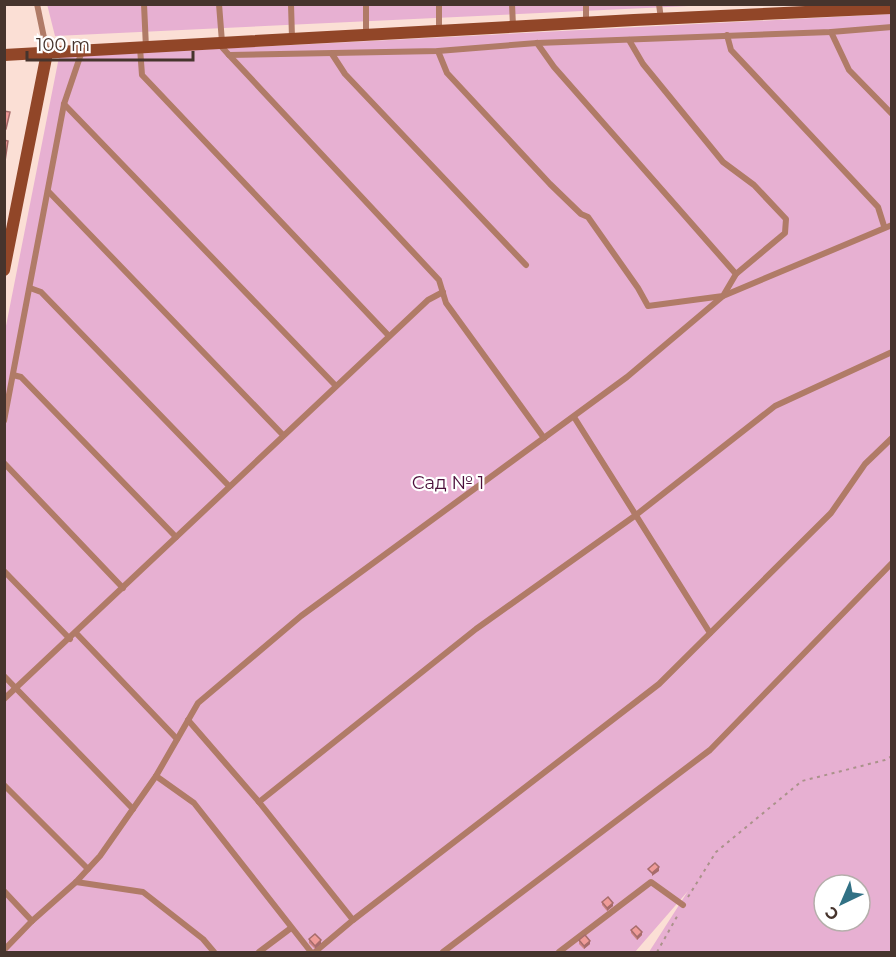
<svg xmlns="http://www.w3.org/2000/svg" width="896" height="957" font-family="Montserrat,sans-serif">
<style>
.green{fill:#e7b0d2;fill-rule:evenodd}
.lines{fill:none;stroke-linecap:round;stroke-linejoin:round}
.path{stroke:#aa928a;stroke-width:2;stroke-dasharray:3 4.5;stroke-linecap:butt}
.lane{stroke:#b07b67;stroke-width:6}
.secondary{stroke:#914628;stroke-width:12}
.wall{fill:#ce8584}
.shaded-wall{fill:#a76c6b}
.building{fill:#ef9b99;stroke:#a76c6b;stroke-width:1.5}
.labels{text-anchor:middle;stroke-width:4.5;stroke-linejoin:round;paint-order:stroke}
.park-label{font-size:18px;fill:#4b0e3a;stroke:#fff}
</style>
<rect width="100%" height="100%" fill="#fbdfd5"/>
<g class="green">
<path d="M47 4 710 5 55 36Z"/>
<path d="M891 14V952H649L688 891 635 952H5V331L59 57ZM824 885H860V921H824Z"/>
</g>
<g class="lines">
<g class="path">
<path d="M688 897 716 852 802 781 885 760 892 756"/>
<path d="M657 952 679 913"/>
</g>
<g class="lane">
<path d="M37 4 47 52"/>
<path d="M144 4 146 48"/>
<path d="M219 4 222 42"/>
<path d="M291 4 292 38"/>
<path d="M366 4V34"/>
<path d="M439 4V30"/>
<path d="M512 4 513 26"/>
<path d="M659 4 661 19"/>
<path d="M586 22V4"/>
<path d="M831 32 849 70 892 114"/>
<path d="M727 35 731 50 878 207 884 226"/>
<path d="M537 43 554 67 736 274"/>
<path d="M220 45 229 55 438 51 537 43 831 32 892 27"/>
<path d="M140 48 142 75 389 336"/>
<path d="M438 51 447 73 550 184 581 214 588 217 638 288 648 306 723 296 736 274 785 233 786 219 754 185 723 162 643 64 629 40"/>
<path d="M332 54 345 74 526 265"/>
<path d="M229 55 439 280 446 303 544 438"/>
<path d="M64 104 335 385"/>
<path d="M48 191 283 435"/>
<path d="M30 288 41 292 229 486"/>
<path d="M13 375 21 377 176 537"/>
<path d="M574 417 710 633"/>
<path d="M4 421 64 104 82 51"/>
<path d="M4 463 123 588"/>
<path d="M4 571 70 639"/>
<path d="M76 633 177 739"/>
<path d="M4 676 133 809"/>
<path d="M4 699 428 300 443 292"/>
<path d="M188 720 259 802 353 920"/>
<path d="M156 776 194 803 311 952"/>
<path d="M4 785 88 869"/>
<path d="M259 802 476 629 636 515 775 406 892 352"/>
<path d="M76 882 143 892 203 939 214 952"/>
<path d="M4 891 32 921"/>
<path d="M4 950 32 921 76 882 100 856 156 776 198 703 301 616 627 377 723 296 892 225"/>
<path d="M259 952 291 928"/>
<path d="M315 952 353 920 659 684 831 513 865 464 892 438"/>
<path d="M443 952 710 750 892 563"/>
<path d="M559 952 651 882 683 905"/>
</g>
<g class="secondary">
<path d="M4 55 634 20 892 8"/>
<path d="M4 270 47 53"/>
</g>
</g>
<g class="wall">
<path d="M602 902 613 906 607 911 602 905Z"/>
<path d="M631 930 642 935 637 940 631 933Z"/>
<path d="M309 939 321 944 315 949 309 943Z"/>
<path d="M579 940 590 944 584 949 579 944Z"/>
</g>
<g class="shaded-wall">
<path d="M659 867V871L652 876V873Z"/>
<path d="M613 903V906L607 911V908Z"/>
<path d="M642 932V935L637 940V937Z"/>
<path d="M321 940V944L315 949V946Z"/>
<path d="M590 941V944L584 949V946Z"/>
</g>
<g class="building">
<path d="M4 111 10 112 6 129H4Z"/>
<path d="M4 140 8 141 5 161H4Z"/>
<path d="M655 863 659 867 652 873 648 869Z"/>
<path d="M608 897 613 903 607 908 602 902Z"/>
<path d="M636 926 642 932 637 937 631 930Z"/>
<path d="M315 934 321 940 315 946 309 939Z"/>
<path d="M585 935 590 941 584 946 579 940Z"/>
</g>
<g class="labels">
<g class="park-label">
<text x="448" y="489">Сад № 1</text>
</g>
</g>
<rect width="896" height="957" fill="none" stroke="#46342d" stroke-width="12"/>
<g transform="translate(842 903) rotate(224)"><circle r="28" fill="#ffffff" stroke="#b5aeab" stroke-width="1.5"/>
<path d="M0-4.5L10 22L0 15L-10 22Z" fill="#317185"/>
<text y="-9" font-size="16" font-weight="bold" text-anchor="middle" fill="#46342d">С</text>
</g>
<path d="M27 51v9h166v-9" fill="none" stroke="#46342d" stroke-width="3"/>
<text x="36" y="51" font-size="18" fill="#46342d" stroke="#ffffff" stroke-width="4.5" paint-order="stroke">100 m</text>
</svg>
